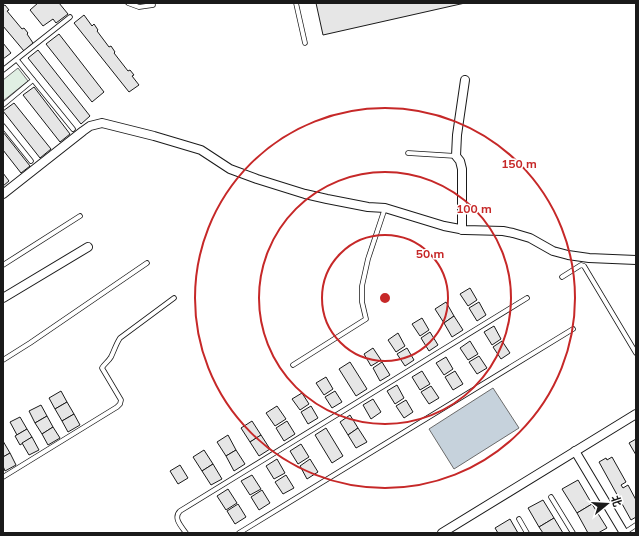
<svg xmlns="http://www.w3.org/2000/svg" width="639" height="536" font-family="Mulish,'Noto Sans SC',sans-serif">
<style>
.green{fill:#e0efe3;stroke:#6a6a6a}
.water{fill:#c6d2dc;stroke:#6a6a6a}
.building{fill:#e6e6e6;stroke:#1a1a1a}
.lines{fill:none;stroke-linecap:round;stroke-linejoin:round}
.lane-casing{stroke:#1a1a1a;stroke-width:5.5}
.street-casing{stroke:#1a1a1a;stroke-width:10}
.lane{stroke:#fff;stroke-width:4}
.street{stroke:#fff;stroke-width:8}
.ring{fill:none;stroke:#c62828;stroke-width:2}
.centre{fill:#c62828;stroke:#fff;stroke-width:2}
.ring-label{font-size:12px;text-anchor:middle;font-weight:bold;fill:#c62828;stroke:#fff;stroke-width:3;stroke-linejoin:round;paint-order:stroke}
</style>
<rect width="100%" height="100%" fill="#fff"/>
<path class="green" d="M18 68 28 81 3 101V80Z"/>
<path class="water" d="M493 388 519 428 454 469 429 429Z"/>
<g class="building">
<path d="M38 3H59L68 14 56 23 53 19 43 26 30 10Z"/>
<path d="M316 3H465L323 35Z"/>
<path d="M5 5 9 10 7 11 22 29 24 28 28 33 27 34 33 43 24 51 3 26V6Z"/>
<path d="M84 15 92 26 94 24 98 30 97 31 109 47 111 46 115 52 114 53 128 71 130 70 134 75 132 76 139 85 129 92 74 23Z"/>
<path d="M59 34 104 92 92 102 46 44Z"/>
<path d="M3 43 11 53 3 59Z"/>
<path d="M38 50 90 116 81 124 28 58Z"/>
<path d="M34 87 70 134 60 142 23 95Z"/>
<path d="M14 103 51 149 40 158 3 111Z"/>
<path d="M3 132 30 166 21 173 3 150Z"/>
<path d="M3 173 9 181 3 186Z"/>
<path d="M470 288 477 300 468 306 460 294Z"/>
<path d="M446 302 454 316 444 323 435 309Z"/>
<path d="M479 302 486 315 477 321 469 308Z"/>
<path d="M454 316 463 330 452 337 444 323Z"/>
<path d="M422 318 429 330 420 336 412 324Z"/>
<path d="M494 326 501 339 492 345 484 332Z"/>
<path d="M430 332 438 345 429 351 421 338Z"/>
<path d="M398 333 405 346 396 352 388 340Z"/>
<path d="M470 341 478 354 468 360 460 348Z"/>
<path d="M502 341 510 353 501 359 493 347Z"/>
<path d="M373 348 381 360 371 366 364 354Z"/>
<path d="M407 348 414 360 405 366 397 354Z"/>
<path d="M479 356 487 368 477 374 469 362Z"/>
<path d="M446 357 453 369 444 375 436 363Z"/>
<path d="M350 362 367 389 356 396 339 369Z"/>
<path d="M382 362 390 375 380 381 373 368Z"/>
<path d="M422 371 430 384 420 390 412 377Z"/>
<path d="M455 371 463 384 453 390 445 377Z"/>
<path d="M326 377 333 389 324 395 316 383Z"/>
<path d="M397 385 404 398 395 404 387 391Z"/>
<path d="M431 386 439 398 429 404 421 392Z"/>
<path d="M61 391 67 402 55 409 49 398Z"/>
<path d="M335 391 342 402 332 408 325 397Z"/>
<path d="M302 393 309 404 300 410 292 399Z"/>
<path d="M373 399 381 412 371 419 363 405Z"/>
<path d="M406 400 413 412 404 418 396 406Z"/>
<path d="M67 402 74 414 62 421 55 409Z"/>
<path d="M41 405 47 416 35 423 29 411Z"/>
<path d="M277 406 286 419 275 426 266 413Z"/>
<path d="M311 406 318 418 308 424 301 412Z"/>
<path d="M74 414 80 425 68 432 62 421Z"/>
<path d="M350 415 358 428 348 435 340 422Z"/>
<path d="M47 416 53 427 42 434 35 423Z"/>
<path d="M20 417 27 429 17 435 10 422Z"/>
<path d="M252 421 261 435 250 442 241 428Z"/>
<path d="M287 421 295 434 284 441 276 428Z"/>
<path d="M53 427 60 438 48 445 42 434Z"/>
<path d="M326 428 343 456 332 463 315 435Z"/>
<path d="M358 428 367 442 356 448 348 435Z"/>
<path d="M27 429 32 437 20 445 15 436Z"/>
<path d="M228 435 236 450 226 456 217 442Z"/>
<path d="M261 435 270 449 259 456 250 442Z"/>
<path d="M32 437 39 450 29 455 22 443Z"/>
<path d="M636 439V455L629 443Z"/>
<path d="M3 441 10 453 3 457Z"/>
<path d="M301 444 309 457 298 464 290 451Z"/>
<path d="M204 450 213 464 202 471 193 457Z"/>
<path d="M236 450 245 464 234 471 226 456Z"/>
<path d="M10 453 16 465 5 471 3 466V457Z"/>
<path d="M612 457 626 482 621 485 623 488 628 485 636 500V517L631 520 599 462 606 458 607 460Z"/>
<path d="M277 459 285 473 274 479 266 466Z"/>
<path d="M310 459 318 472 307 479 300 466Z"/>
<path d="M213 464 222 479 211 485 202 471Z"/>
<path d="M180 465 188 478 178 484 170 471Z"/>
<path d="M252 475 261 489 250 495 241 481Z"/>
<path d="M286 475 294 488 283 494 275 482Z"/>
<path d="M578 480 592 504 577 513 562 489Z"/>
<path d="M228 489 237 503 226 510 217 496Z"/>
<path d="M262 490 270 503 259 510 251 497Z"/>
<path d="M543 500 554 518 539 527 528 508Z"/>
<path d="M238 504 246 517 235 524 227 511Z"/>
<path d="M592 504 607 528 598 533H588L577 513Z"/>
<path d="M554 518 563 533H543L539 527Z"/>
<path d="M510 519 518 533H498L495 528Z"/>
</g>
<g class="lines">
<g class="lane-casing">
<g id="lane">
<path d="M128 3 139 7 153 5 152 3"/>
<path d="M296 3 305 43"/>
<path d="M17 60 73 129"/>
<path d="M3 70 70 17"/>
<path d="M3 105 33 80"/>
<path d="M3 126 31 161"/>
<path d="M408 153 456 156"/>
<path d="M3 265 80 216"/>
<path d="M562 277 581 265 584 266 636 353"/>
<path d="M3 360 30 343 147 263"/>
<path d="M293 365 366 319 362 302V286L368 259 385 208"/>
<path d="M3 477 117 407 120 404 121 400 102 368C104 364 108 362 111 357 114 351 116 344 120 338L174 298"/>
<path d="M551 497 573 533"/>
<path d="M519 519 527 533"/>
<path d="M186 533C181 526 173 518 180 511L527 298"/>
<path d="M239 533 573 329"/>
<path d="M624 533 636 525"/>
</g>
</g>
<g class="street-casing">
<g id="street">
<path d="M3 194 83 131 90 126 102 123 154 136 201 150 230 169 257 179 305 194 327 199 368 207 385 208 444 226 465 230 503 231 513 233 530 238 553 251 568 255 589 258 636 260"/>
<path d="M462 230V169L460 161 456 156 457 135 465 80"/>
<path d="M3 298 88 247"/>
<path d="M575 451 624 533"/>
<path d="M442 533 636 414"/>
</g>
</g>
<use href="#lane" class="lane"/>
<use href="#street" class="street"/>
</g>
<g class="ring">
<circle cx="385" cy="298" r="63"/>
<circle cx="385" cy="298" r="126"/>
<circle cx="385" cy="298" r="190"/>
</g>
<circle cx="385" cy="298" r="6" class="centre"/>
<g class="ring-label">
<text x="519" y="168">150 m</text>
<text x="474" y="213">100 m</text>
<text x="430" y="258">50 m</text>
</g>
<rect width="639" height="536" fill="none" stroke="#1a1a1a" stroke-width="8"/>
<g transform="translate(607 504) rotate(72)" stroke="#ffffff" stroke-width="3" paint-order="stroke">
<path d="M0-3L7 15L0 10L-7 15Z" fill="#1a1a1a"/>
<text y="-6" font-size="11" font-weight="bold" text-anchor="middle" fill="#1a1a1a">北</text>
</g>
</svg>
